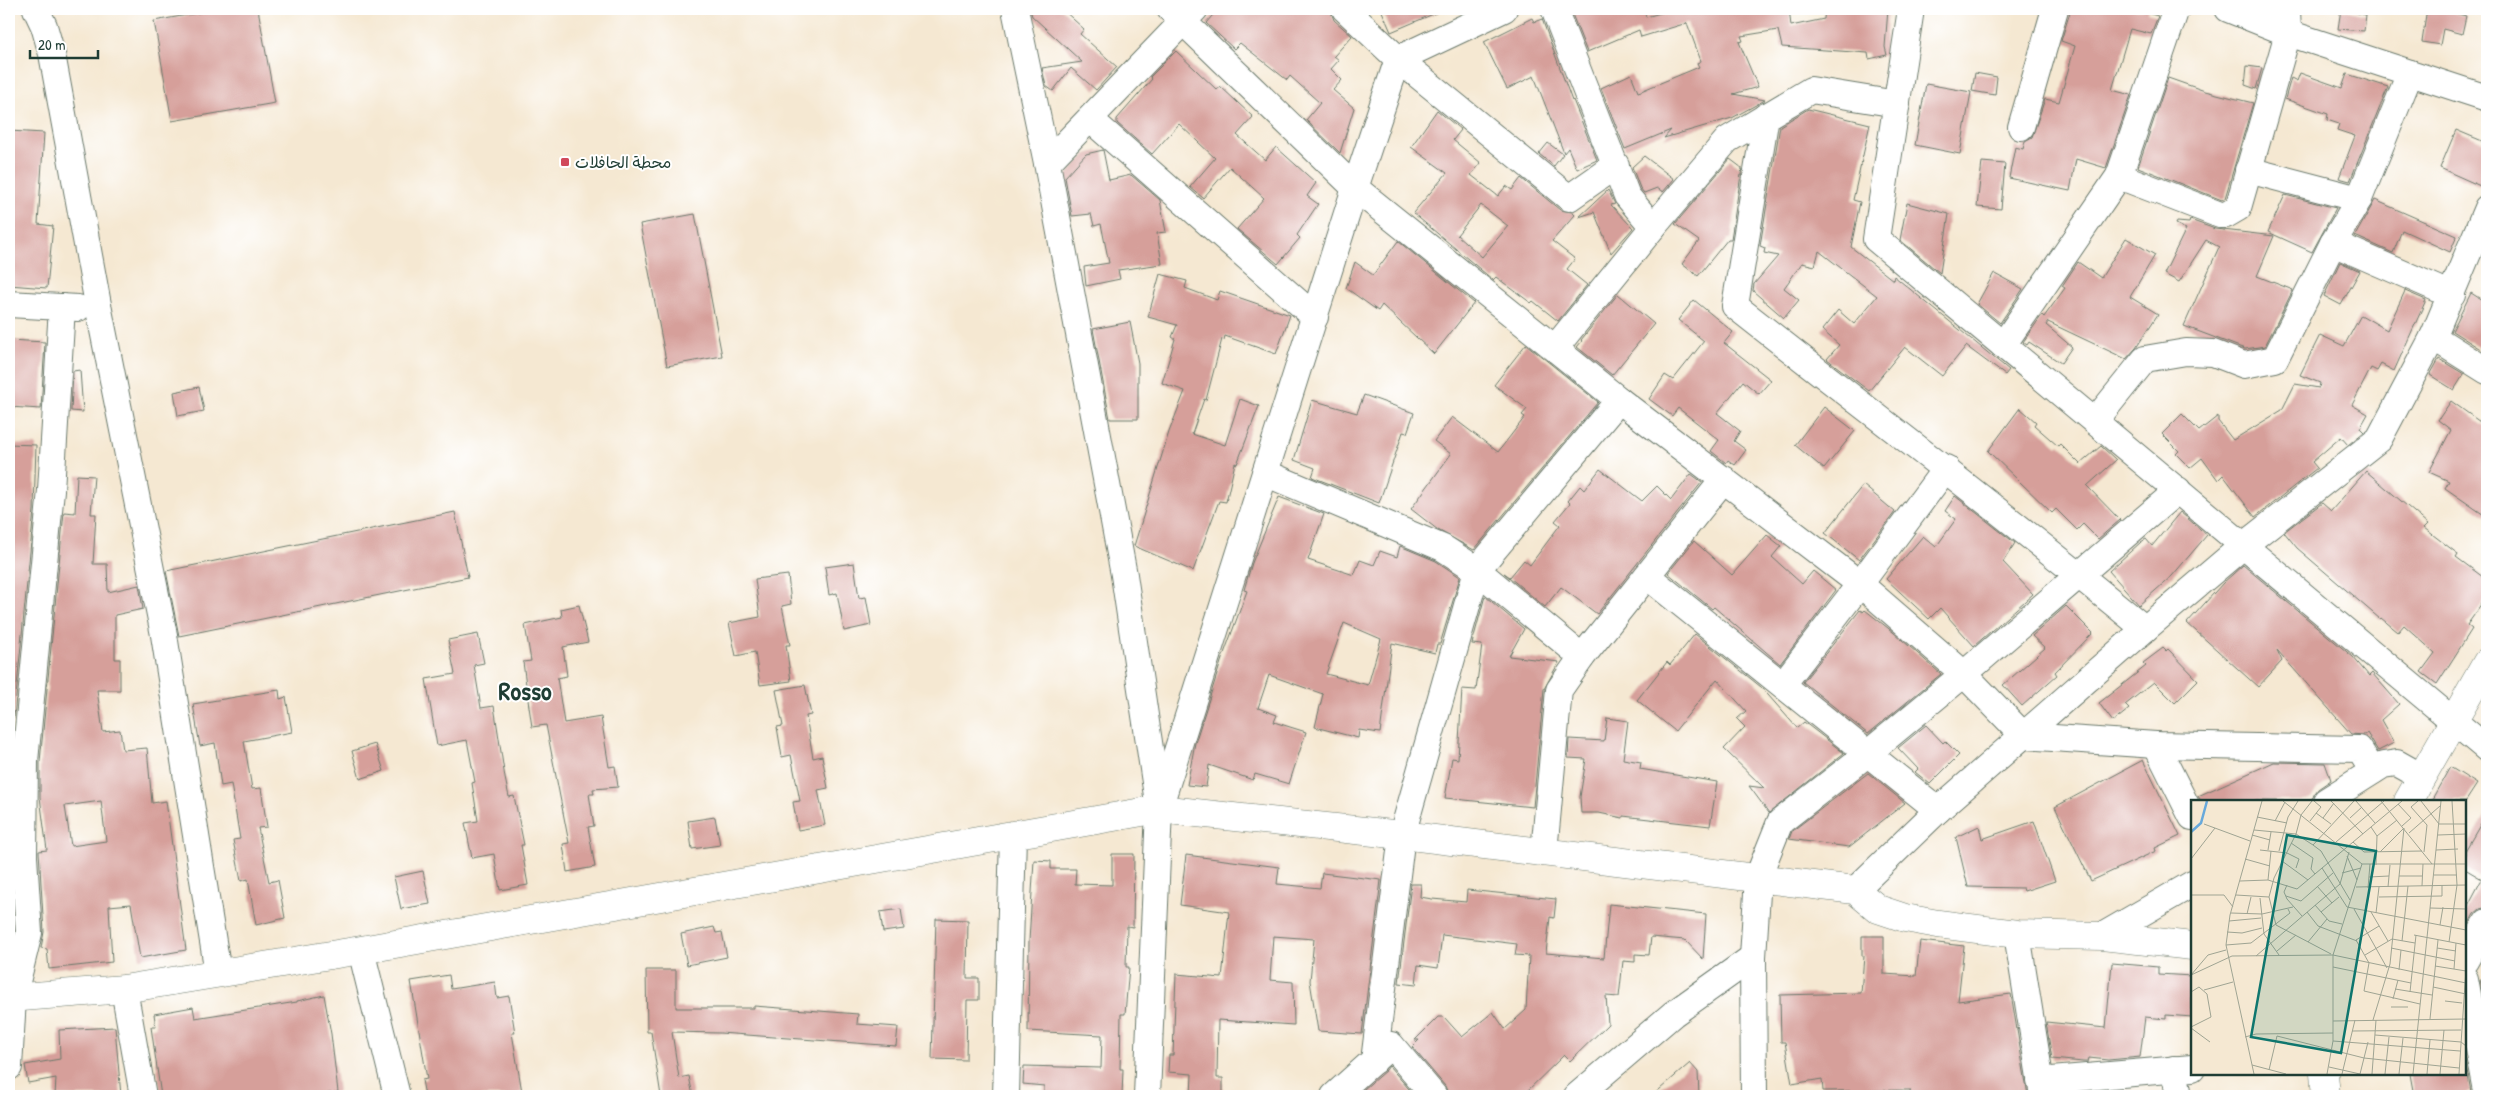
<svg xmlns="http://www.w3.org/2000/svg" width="2496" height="1105" font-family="'Patrick Hand','Playpen Sans Arabic',sans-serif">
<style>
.building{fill:#d69f9a;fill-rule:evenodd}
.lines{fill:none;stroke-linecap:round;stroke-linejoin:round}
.street-casing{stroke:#6a796b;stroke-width:28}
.secondary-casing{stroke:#6a796b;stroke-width:29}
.street{stroke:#fff;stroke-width:26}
.secondary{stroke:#fff;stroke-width:28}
.poi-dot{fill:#d1495b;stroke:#fff;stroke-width:2}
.labels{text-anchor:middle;stroke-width:4;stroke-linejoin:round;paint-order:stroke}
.poi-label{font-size:16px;fill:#1f3d34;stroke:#fff;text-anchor:start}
.town-label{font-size:26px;font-weight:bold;fill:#1f3d34;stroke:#fff}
.inset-river{fill:none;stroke:#68a9db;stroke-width:2.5}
.inset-road{fill:none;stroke:#9fa493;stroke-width:1}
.view{fill:#0f766e;fill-opacity:0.15;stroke:#0f766e;stroke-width:2.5}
.inset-edge{fill:none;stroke:#1f3d34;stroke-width:2.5}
</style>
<rect width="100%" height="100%" fill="#fff"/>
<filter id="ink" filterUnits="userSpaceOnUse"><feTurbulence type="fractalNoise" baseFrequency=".02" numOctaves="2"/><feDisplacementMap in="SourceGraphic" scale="10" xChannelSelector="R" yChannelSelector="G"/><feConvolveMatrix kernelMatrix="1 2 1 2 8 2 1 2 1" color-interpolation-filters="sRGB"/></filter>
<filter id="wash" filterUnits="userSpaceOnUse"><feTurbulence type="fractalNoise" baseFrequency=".0096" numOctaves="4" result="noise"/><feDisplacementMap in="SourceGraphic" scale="20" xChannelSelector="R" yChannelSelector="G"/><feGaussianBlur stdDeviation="1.12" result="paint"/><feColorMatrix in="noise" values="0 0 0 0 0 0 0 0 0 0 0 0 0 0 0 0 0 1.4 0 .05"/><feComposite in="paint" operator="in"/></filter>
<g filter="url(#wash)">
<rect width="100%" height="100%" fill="#f5e8d2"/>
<g id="blocks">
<g class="building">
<path d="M220 9H258L275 103 172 121 154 21Z"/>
<path d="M1030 9H1062L1084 29 1080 34 1117 67 1096 90 1071 68 1053 91 1046 86 1042 68 1082 62 1032 16Z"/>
<path d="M1218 9H1330L1334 20 1352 36 1334 56 1339 60 1331 69 1342 80 1333 90 1354 108 1340 153 1306 120 1320 103 1290 76 1287 80 1240 43 1234 49 1206 23Z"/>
<path d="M1381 9H1445L1391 32Z"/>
<path d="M1570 9H1644L1646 17 1675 9H1789L1791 26 1824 19 1825 9H1888L1885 47 1887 55 1869 59 1868 53 1782 47 1778 30 1741 36 1743 41 1739 42 1758 87 1733 94 1765 100 1732 118 1664 138 1671 130 1625 149 1601 88 1631 74 1638 92 1641 91 1699 67 1697 63 1701 61 1687 23 1641 37 1639 30 1587 52Z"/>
<path d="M2071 9H2148L2147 13 2158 16 2151 34 2130 29 2112 90 2131 95 2106 168 2076 159 2070 191 2009 178 2015 147 2023 149 2025 141 2032 137 2045 99 2059 102 2075 46 2061 41Z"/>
<path d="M2341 9 2366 15 2364 31 2338 29Z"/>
<path d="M2427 9H2439L2466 16 2462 34 2443 29 2440 45 2422 42Z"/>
<path d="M1532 18 1534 22 1542 19 1572 101 1573 100 1597 160 1577 169 1568 148 1564 153 1534 76 1507 89 1484 42Z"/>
<path d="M1176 51 1217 90 1220 86 1253 117 1237 135 1265 160 1276 147 1316 183 1307 196 1318 204 1297 235 1300 238 1278 264 1237 229 1264 198 1230 167 1203 198 1190 187 1215 158 1179 124 1152 154 1117 123V119L1152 79 1150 77Z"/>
<path d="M2247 66 2262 68 2256 89 2245 85Z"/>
<path d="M1975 73 1997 77 1995 95 1972 91Z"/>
<path d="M2300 73 2342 88 2347 74 2388 87 2350 181 2339 178 2355 136 2337 130 2339 124 2327 120 2328 114 2285 99 2291 78 2297 81Z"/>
<path d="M2168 78 2205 91 2253 103 2225 198 2222 200 2138 167Z"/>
<path d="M1926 84 1971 92 1960 154 1915 145Z"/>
<path d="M1808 109 1870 124 1853 200 1860 202 1851 247 1893 280 1894 276 2009 370 2005 375 1966 346 1942 376 1905 347 1869 391 1827 359 1839 345 1822 330 1838 310 1854 324 1877 296 1819 251 1815 266 1802 263 1784 288 1799 300 1784 318 1753 291 1754 284 1778 256 1764 253 1765 248 1760 246 1780 126Z"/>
<path d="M1437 110 1461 130 1453 140 1481 163 1471 175 1498 196 1506 186 1512 190 1521 178 1560 210 1572 212 1575 215 1552 241 1575 259 1567 269 1587 285 1558 321 1533 301 1531 303 1496 277 1493 280 1413 213 1447 173 1411 147ZM1481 205 1508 226 1482 257 1457 235Z"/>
<path d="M2456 130 2487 143V189L2440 168Z"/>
<path d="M9 131 44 133 38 224 53 226 47 288 9 285Z"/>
<path d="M1548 143 1563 154 1554 166 1539 154Z"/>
<path d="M1103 150 1109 180 1131 175 1160 200 1166 232 1157 233 1162 264 1118 270 1120 279 1086 286 1084 267 1109 263 1101 224 1094 226 1091 214 1072 216 1065 177 1086 154Z"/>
<path d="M1644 156 1674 179 1663 192 1657 188 1644 193 1640 188 1632 167Z"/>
<path d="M1730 159 1742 168 1731 239H1728L1698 276 1682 264 1699 241 1675 224Z"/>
<path d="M1982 162 2005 164 2001 209 1977 207Z"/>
<path d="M1608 190 1615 204 1611 205 1633 228 1611 253 1594 212 1579 217Z"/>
<path d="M2285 195 2336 208 2312 252 2268 232Z"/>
<path d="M2375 200 2457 236 2450 252 2402 230 2393 253 2355 236Z"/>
<path d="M1907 203 1949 214 1940 273 1900 240Z"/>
<path d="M695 214 722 356 667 366 640 224Z"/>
<path d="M2190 220 2215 229 2274 236 2257 276 2293 290 2265 346 2245 349 2184 326 2219 247 2206 240 2179 282 2164 274 2186 229 2176 224 2177 222 2189 223Z"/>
<path d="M2126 238 2155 255 2130 297 2158 314 2136 348 2126 359 2048 322 2046 325 2072 347 2061 363 2029 342 2027 345 2023 342 2042 315 2044 317 2065 288 2062 286 2078 262 2101 278Z"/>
<path d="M1398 241 1474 303 1434 354 1382 305 1378 311 1346 288 1355 262 1373 275Z"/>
<path d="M2340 262 2360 271 2341 305 2324 296Z"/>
<path d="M1994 273 2023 289 2000 323 1977 304Z"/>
<path d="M1160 274 1187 281 1185 288 1217 300 1220 291 1290 315 1276 354 1225 336 1224 340 1222 339 1206 400 1204 399 1192 434 1225 445 1240 399 1259 406 1237 464 1235 463 1226 502 1219 501 1193 571 1134 546 1169 432 1185 391 1162 383 1175 339 1172 337 1177 325 1148 317Z"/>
<path d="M2405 291 2426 300 2394 371 2381 364 2377 371 2371 368 2352 405 2368 414 2360 428 2364 432 2348 445 2341 437 2312 462 2317 468 2255 517 2223 475 2218 480 2202 458 2190 468 2176 454 2179 451 2162 434 2182 414 2199 431 2218 416V421L2233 440 2282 410 2295 384 2319 388 2320 383 2300 375 2320 335 2344 346 2361 315 2387 330Z"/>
<path d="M2471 293 2487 303V353L2452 331Z"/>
<path d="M1618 294 1654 324 1612 375 1577 347 1582 341 1581 340Z"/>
<path d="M1694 300 1733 332 1724 343 1771 380 1759 394 1743 381 1717 413 1740 431 1734 441 1746 450 1735 465 1728 460 1726 463 1711 451 1719 440 1678 408 1672 416 1649 399 1665 375 1673 380 1704 341 1678 320Z"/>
<path d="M1130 322 1138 363V419H1110L1093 329Z"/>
<path d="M9 340 45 342 41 409 9 407Z"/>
<path d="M1526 344 1598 402 1474 550 1438 530 1411 509 1451 454 1434 441 1452 417 1498 452 1525 417 1522 415 1527 409 1494 385Z"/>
<path d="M2439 359 2464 374 2454 390 2430 375Z"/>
<path d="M80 370 83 412 71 411 73 371Z"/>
<path d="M199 387 204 411 178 416 174 392Z"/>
<path d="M1364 395 1414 413 1407 433 1403 432 1379 503 1312 477 1315 468 1294 460 1312 400 1357 413Z"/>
<path d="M2451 401 2487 427V517L2445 488 2449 481 2429 472 2451 430 2438 420Z"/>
<path d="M1824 407 1855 431 1824 469 1795 445Z"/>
<path d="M2020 408 2036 422 2034 425 2058 446 2060 444 2080 464 2101 446 2116 460 2087 486 2120 520 2098 539 2083 524 2077 530 2056 509 2052 513 1988 451Z"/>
<path d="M9 444 36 445 34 510 14 717H9Z"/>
<path d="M1600 469 1642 501 1657 486 1671 500 1691 474 1702 482 1597 614 1561 587 1545 607 1504 573 1510 577 1524 560 1530 565 1560 525 1555 521 1570 503 1568 501 1580 486 1584 490Z"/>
<path d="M2366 471 2428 524 2424 528 2458 554 2456 557 2487 580V597L2467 625 2472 629 2437 684 2421 672 2435 653 2404 625 2398 632 2381 618 2380 619 2297 548 2284 532 2322 503 2331 511Z"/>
<path d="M77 475 94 476 91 514H96L93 564H107L108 592 139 585 143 609 115 615V659H120V690H97L103 732 120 730 123 750 147 748 152 803 166 801 186 950 140 958 131 904 109 906 112 962 49 969 47 949 41 948 44 932 39 851 47 850 40 797V762L64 512 75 513ZM101 801 106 841 71 846 65 806Z"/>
<path d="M1863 485 1895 512 1859 560 1825 533Z"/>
<path d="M1955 496 2015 543 2003 562 2033 594 1974 646 1940 608 1929 619 1886 579 1923 536 1936 547 1956 519 1945 511Z"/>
<path d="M1279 497 1324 514 1308 560 1354 575 1360 560 1374 565 1380 551 1397 557 1400 546 1436 561 1460 577 1440 644H1437L1435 653 1392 643 1380 733 1359 730 1358 738 1315 727 1323 694 1269 675 1258 708 1277 715 1274 722 1306 732 1289 784 1255 774 1253 780 1209 765 1206 787 1187 785 1195 743 1222 659 1247 591 1244 590 1252 563ZM1344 623 1381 639 1368 685 1326 674Z"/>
<path d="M455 512 468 577 179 636 166 571Z"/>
<path d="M2180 512 2207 535 2172 576 2139 605 2109 571 2141 542 2146 539 2152 546Z"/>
<path d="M1767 535 1781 546 1772 557 1802 584 1813 571 1836 590 1780 664 1714 607 1712 609 1668 573 1694 541 1732 575Z"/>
<path d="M854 563 859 598 866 597 871 625 844 631 837 593 829 595 825 567Z"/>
<path d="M2243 565 2353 657 2369 676 2372 673 2399 704 2381 720 2394 743 2378 751 2367 733 2364 735 2351 734 2277 650 2282 661 2258 687 2187 623 2223 583Z"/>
<path d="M788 575 791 604 782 606 790 645H786L791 681 760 685 755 652 736 656 729 623 760 617 755 579Z"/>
<path d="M1485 596 1524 629 1509 656 1559 662 1544 689 1533 807 1445 798 1452 758 1458 759 1462 689 1476 690 1482 645 1472 644Z"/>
<path d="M579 605 588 642 563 647 567 676 557 678 564 723 601 717 609 767 615 766 618 787 593 789 594 794H589L594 826 588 827 595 867 567 872 563 844 569 843 546 725 532 727 528 700 523 662 531 661 525 625 562 617 561 609Z"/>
<path d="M2066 606 2093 633 2055 672 2057 675 2022 706 2003 685 2045 648 2032 636Z"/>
<path d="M1860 610 1863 612 1865 610 1893 632 1941 674 1868 734 1803 682Z"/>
<path d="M478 634 484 663 474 665 481 708 494 706 505 778 509 797 514 796 524 845H521L528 885 500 890 494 854 472 858 465 823 478 821 472 783 475 782 467 740 437 746 426 679 455 674 448 640Z"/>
<path d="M1695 634 1761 687 1797 728 1804 722 1844 753 1769 813 1749 786 1764 788 1724 749 1745 727 1737 719 1746 711 1717 679 1675 731 1637 700 1667 662 1670 665Z"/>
<path d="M2163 648 2166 651 2168 649 2198 680 2175 703 2154 682 2125 705 2129 709 2113 722 2099 703 2146 666 2143 663Z"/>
<path d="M805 685 811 715 806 716 813 758 822 756 828 788 818 790 825 825 798 830 793 802 800 801 791 755 782 757 777 727 783 726 776 690Z"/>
<path d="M279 690 280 699 286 697 292 732 244 741 252 789 261 788 267 827 258 828 269 882 278 880 285 918 256 925 248 879 241 881 233 840 240 839 231 784 221 786 215 743 200 746 193 704Z"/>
<path d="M1607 718 1628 721 1623 759 1641 762 1640 769 1717 782 1710 826 1623 816V818L1599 813H1581L1580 797 1586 759 1568 758 1569 739 1604 741Z"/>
<path d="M1926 725 1943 743 1945 741 1959 755 1930 784 1915 772 1918 769 1898 748Z"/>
<path d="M375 744 384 771 360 779 352 751Z"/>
<path d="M2143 760 2180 836 2155 848 2156 851 2091 881 2055 807Z"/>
<path d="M2274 762 2325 763 2331 780 2318 789 2312 799 2306 801H2201L2198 796Z"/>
<path d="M2450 767 2477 784 2466 801H2431Z"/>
<path d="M1868 773 1905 803 1849 847 1789 839 1792 831Z"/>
<path d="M2487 813V907L2480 909 2474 914 2465 931V911L2482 879 2465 869V851Z"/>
<path d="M715 817 720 845 692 849 688 821Z"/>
<path d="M2034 821 2055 881 2024 891 2023 888 1968 887 1956 837 1979 826 1982 839Z"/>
<path d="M9 854 14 932 11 943 9 942Z"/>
<path d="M1112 854H1134L1133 927 1127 926 1126 967H1129L1125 1014H1121L1120 1069H1123L1122 1096H1044V1086L1023 1084 1024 1066 1101 1068 1102 1035 1028 1031 1029 941 1034 860 1051 861V869H1076L1075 884 1112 885Z"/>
<path d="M1186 855 1279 867 1277 884 1320 888 1322 873 1381 880 1362 1034 1318 1031 1310 981 1314 939 1273 936 1270 980 1293 982 1294 1025 1218 1020 1217 1078H1223V1096H1191L1192 1074 1168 1072 1169 1055H1173L1176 974 1222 978 1229 912 1180 905Z"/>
<path d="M423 871 430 904 401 909 394 877Z"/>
<path d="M1411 884H1421L1420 897 1432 899 1466 902 1467 890 1556 899 1554 918 1550 917 1546 953 1604 958 1609 904 1706 914 1703 959 1685 940 1651 937 1649 955 1635 954V962L1623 961 1619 997 1606 996 1608 1024 1570 1061 1564 1055 1522 1096H1449L1445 1086 1412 1047 1419 1040H1415L1438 1017H1444L1462 1037 1493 1012 1505 1029 1526 1010 1529 956 1515 955 1517 944 1442 935 1438 968 1418 965 1416 985 1399 983Z"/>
<path d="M901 909 904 929 883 932 880 912Z"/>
<path d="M936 919 968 920 967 978H979V1000H967L966 1060 932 1059Z"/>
<path d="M714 927 716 933 722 932 727 957 687 965 681 934Z"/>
<path d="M1862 936H1884V974L1916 976 1920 941 1964 946 1958 1001 2011 994 2028 1096H1911L1910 1090 1823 1091 1822 1079 1792 1084 1785 1042H1781L1780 995 1861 993 1864 956H1862Z"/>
<path d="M2112 963 2158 967V974L2192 976V1017L2166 1015V1019L2145 1017 2140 1057 2108 1060 2089 1058 2088 1062H2083L2052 1059 2046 1022 2106 1028Z"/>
<path d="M646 970H676V1008H754V1006L858 1014 857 1024 898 1027 896 1046 720 1033 672 1032 679 1078 689 1076 693 1096H661L651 1032H647Z"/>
<path d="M449 975 451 989 495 982 497 998 509 996 515 1033H512L522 1092 513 1096H425L422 1080 427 1079 411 981Z"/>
<path d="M2480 979 2487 980V1016Z"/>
<path d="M324 995 331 1034 338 1092 308 1096H161L151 1027H156L154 1014 193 1007 195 1018 297 1002V1001Z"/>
<path d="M115 1027 121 1096H55L56 1078 28 1083 25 1065 60 1059 59 1030Z"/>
<path d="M2465 1059 2471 1092 2450 1096H2414L2410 1074H2465Z"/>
<path d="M1690 1063 1698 1072 1699 1096H1652Z"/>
<path d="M1389 1066 1415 1096H1356L1386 1070Z"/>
</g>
</g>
</g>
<g filter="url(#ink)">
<use href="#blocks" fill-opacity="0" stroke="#6a796b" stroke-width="1"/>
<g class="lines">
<g class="street-casing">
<g id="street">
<path d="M36 9 44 26 52 54 99 310 164 635 218 973"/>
<path d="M1015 9 1047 163 1124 575 1159 809 1147 1096"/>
<path d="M1170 9 1355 188 1619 400 1860 584 1964 674 2024 736 2156 745 2359 749 2373 771"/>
<path d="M1345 9 1398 59 1569 198 1616 165"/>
<path d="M1554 9 1627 196 1653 227"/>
<path d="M1911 9 1876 239 2487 749"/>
<path d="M2228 9 2288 33 2487 98"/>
<path d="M1766 116 1735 306C1872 414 2011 518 2145 629"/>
<path d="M1091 120 1315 317"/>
<path d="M2021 127 2055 9"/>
<path d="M1047 163 1195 9"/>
<path d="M2248 170 2359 199"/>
<path d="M2119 176 2220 215H2226L2238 208 2288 33 2287 9"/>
<path d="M2333 243 2452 295"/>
<path d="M9 304 78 308"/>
<path d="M2433 337 2487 371"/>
<path d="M2003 345 2119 176 2176 9"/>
<path d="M1555 348 1653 227 1727 140 1811 90 1897 104"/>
<path d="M2095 421 2145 359 2186 352 2213 353 2244 365 2275 359 2333 243 2359 199 2410 73"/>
<path d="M1265 473 1443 548 1477 570 1582 657"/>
<path d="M1647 576 1938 810"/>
<path d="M1783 684 1860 584 1946 468"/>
<path d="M2156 745 2192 817"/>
<path d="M2326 801 2383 765 2397 763 2422 777"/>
<path d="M1161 802 1355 188 1398 59 1504 9"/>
<path d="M1544 852 1559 690 1582 657 1724 479"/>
<path d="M1855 890 1938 810 2145 629 2244 545 2379 439 2433 337 2487 208"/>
<path d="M2017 934 2043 1096"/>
<path d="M2102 936 2192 884"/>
<path d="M361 950 397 1096"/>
<path d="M2465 961 2487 922"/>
<path d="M2465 979 2487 1096"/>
<path d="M124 989 143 1096"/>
<path d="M1374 1061 1402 835 1477 570 1619 400"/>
<path d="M9 1067 13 998 29 933 24 857 25 761 51 490 62 307"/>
<path d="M2174 1069 2179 1096"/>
<path d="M2040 1081 2192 1068"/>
<path d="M1006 1096 1013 835"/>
<path d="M1334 1096 1391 1045 1434 1096"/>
<path d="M1577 1096 1673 1014 1753 957"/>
<path d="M1754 1096 1753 957 1758 877 1780 822 1867 754 1964 674 2178 490"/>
</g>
</g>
<g class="secondary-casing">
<g id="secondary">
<path d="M2408 801 2487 662"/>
<path d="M9 998 124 989 361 950 1159 809 1402 835 1855 890 1878 909 1905 918 1938 924 2017 934 2102 936 2192 946"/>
<path d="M2324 1074 2326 1096"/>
</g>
</g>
<use href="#street" class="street"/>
<use href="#secondary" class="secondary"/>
</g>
</g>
<rect class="poi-dot" x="560" y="157" width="10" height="10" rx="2.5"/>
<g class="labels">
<g class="poi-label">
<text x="575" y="168">محطة الحافلات</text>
</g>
<g class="town-label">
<text x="525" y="700">Rosso</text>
</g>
</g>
<g transform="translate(2191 800)">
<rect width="275" height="275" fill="#f5e8d2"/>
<path class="inset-river" d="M0 32 10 23 16 1"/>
<path class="inset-road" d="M92 1 171 64H275M121 1 110 15 105 34 83 78 78 97 85 125 140 154M140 1 172 34M165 1 184 23M190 1 241 64M227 1 220 7 236 25 233 52M230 1 248 24H275M207 4 220 18 211 26M125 13 140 24M66 17 96 23M132 18 143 3M159 18 171 7M84 21 94 2M119 21 130 7 123 1M13 24 59 41M180 27 186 36 185 65M63 30 105 34 122 45 130 51 159 100M218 33 249 6M61 35 79 40M247 35 275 34M186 36 206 20M145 42 193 1M162 42 173 52 231 51M100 43 122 58 120 69 124 74M122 45 163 1M69 50 96 53 108 59 105 68M77 50 80 32M245 50 267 49M88 51 97 17 107 1M189 52 213 28M156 56 166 80M0 59 24 28M54 59 79 66M91 61 117 80M131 68 156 107 275 130M151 73 170 68M243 75H266M208 76H231M178 77 198 76M77 80 80 51M49 81 77 80 106 89 211 1M96 85 93 92 96 99 111 116M126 86 141 103M231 86 232 64M165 87 275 85M197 87 199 65M177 88 179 64M0 95H33L42 107M45 95 78 97M95 96 110 101 142 73M188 97 251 96V85M69 98 73 134 88 155M124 105 138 121 151 124M239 108 275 109M163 109 196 168M174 111 179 87M116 112 127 126 166 141M130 112 148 97M180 112 197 141M40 113 71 114 102 107M185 113 188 87M56 114 60 97M38 121 70 118M249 125 252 107M188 126 165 140 178 163 173 191 229 204M36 132 51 133 71 128M223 135 275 145M211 141 217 86M117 142 136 119M258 142 266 85 261 1M35 145 60 143 99 113 97 109M200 148 264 161M246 148 265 151M86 151 105 135M174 155 201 139 224 143M65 156 149 84 158 52M244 166 275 171M142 167 220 183M263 169 265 143M208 170 210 150M0 175 41 156 142 155 275 183M0 175 17 155 35 150M242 187 275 194M204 189 241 195M13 190 42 182M0 192 8 187 16 194 20 217 0 227M219 192 225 135M202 199 207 180M254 201 271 203M200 207H217M239 219 247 140M182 220 199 164 213 28M142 221 275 219M0 228 19 242M161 231 270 230M184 235 270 242 275 246M86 236 173 258 268 268M54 237 65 234 142 233M142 241 269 251M61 265 95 274M138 267 169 274M78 270 86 236M63 274 35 145 39 115 71 1M136 274 142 241V155L171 64M151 274 164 220M169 274 177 242M181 274 185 220M194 274 198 237M208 274 212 238M222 274 250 1M236 274 239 240M249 274 253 230M268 274 275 169"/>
<path class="view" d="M96 35 185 51 150 253 60 237Z"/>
<rect width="275" height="275" class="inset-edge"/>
</g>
<rect width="2496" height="1105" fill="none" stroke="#fff" stroke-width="30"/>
<path d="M30 50v8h68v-8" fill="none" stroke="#1f3d34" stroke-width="2.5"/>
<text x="38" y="50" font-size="15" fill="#1f3d34" stroke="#ffffff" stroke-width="4" paint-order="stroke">20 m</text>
</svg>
